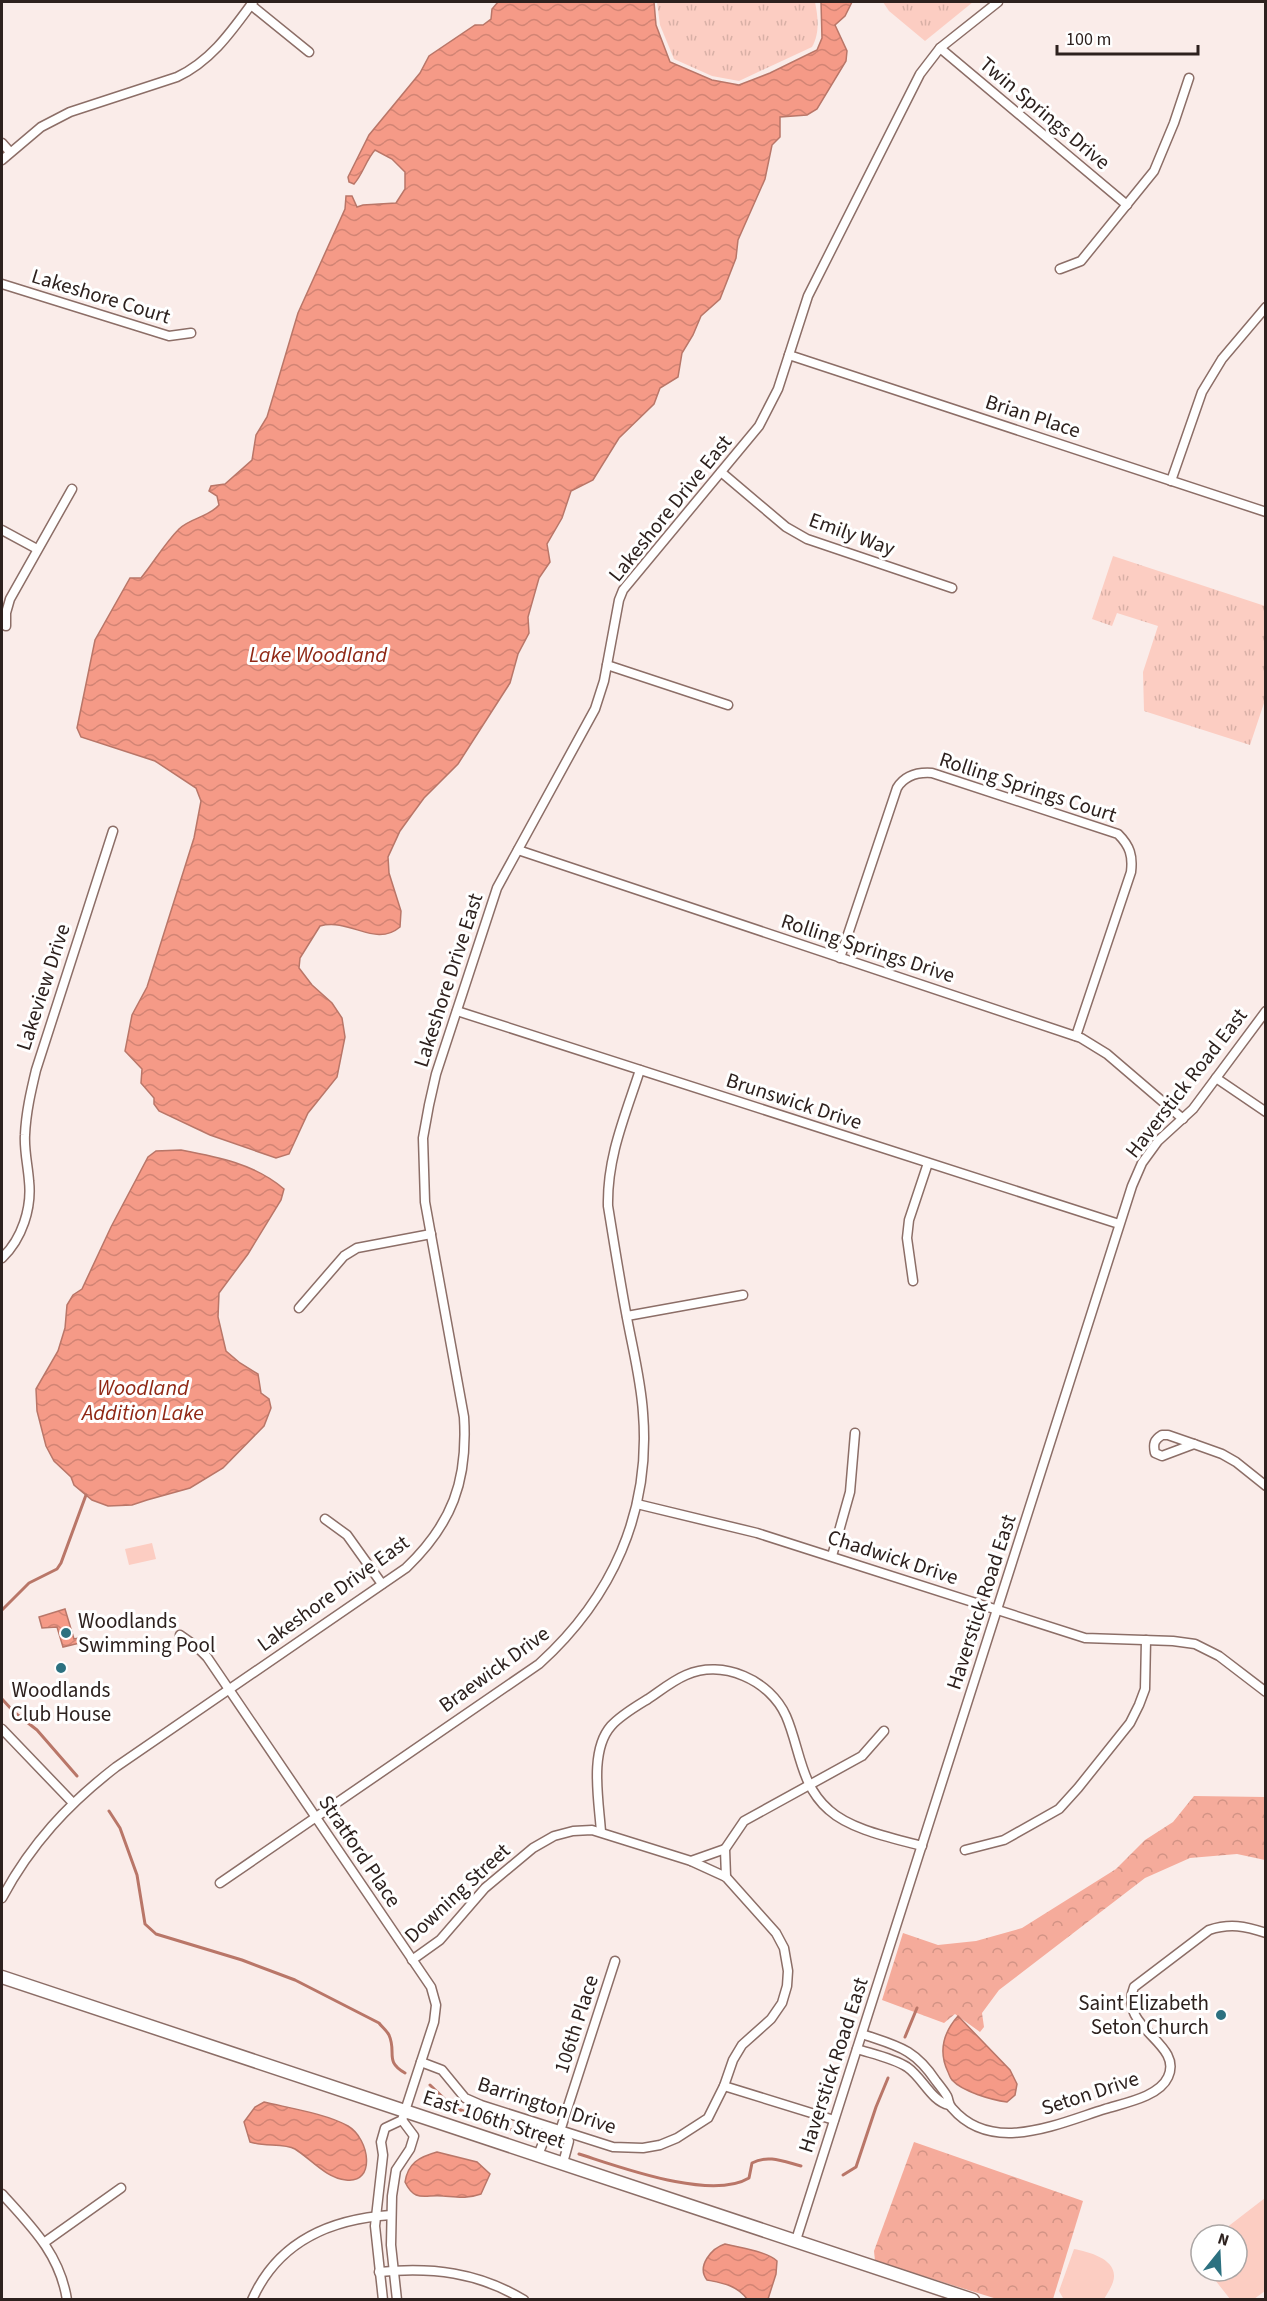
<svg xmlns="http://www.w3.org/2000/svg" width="1267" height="2301" font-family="'Source Sans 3',sans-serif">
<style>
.grass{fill:url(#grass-tufts)}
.forest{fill:url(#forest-crowns)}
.pitch{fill:#fccdc2}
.water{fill:url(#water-waves);stroke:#b97668;stroke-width:1.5}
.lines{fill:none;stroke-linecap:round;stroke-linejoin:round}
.stream{stroke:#b97668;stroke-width:3}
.street-casing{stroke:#8c6e67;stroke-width:11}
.secondary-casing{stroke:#8c6e67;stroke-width:15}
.street{stroke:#fff;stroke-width:8}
.secondary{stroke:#fff;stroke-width:12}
.poi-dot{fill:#2c7180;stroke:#fff;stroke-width:2}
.labels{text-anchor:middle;stroke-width:6;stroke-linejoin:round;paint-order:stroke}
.street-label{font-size:21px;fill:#2d211e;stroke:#fff}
.poi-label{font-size:21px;fill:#2d211e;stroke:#fff;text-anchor:start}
.water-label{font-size:22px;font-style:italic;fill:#902815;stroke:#fff}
</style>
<defs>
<pattern id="grass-tufts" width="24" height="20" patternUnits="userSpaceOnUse" patternTransform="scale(1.5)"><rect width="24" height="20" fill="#fccdc2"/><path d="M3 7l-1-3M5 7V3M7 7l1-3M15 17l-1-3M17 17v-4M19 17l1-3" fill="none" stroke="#d8b0a6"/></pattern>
<pattern id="forest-crowns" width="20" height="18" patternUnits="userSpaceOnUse" patternTransform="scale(1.5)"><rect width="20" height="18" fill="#f5ab9b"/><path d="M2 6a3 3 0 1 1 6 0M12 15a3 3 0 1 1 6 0" fill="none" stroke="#d29385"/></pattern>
<pattern id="water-waves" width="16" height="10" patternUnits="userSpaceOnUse" patternTransform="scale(1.5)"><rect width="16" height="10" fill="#f59a87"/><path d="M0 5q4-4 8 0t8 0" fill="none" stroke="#d28474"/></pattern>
</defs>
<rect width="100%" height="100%" fill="#faece9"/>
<g class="grass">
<path d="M657 2H815C818 17 820 33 812 47L739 81 712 76 674 59 660 25Z"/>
<path d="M883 2H973L925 41 889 11Z"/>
<path d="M1113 556 1265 606V700L1250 745 1144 711 1143 672 1158 626 1117 613 1112 626 1092 619Z"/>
</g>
<g class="forest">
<path d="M1194 1796 1265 1797V1860L1237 1854 1190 1858 1145 1878 999 1990 982 2013 984 2027 980 2032 955 2014 944 2023 882 2000 903 1933 938 1945 976 1941 1022 1928 1116 1869 1145 1840 1173 1822Z"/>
<path d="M914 2142 1083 2201 1053 2299H997L875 2261 874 2251Z"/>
</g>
<g class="pitch">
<path d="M152 1543 156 1559 129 1565 125 1549Z"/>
<path d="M1265 2198V2291L1254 2299H1230L1208 2271H1237V2235H1217Z"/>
<path d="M1074 2249C1090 2252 1120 2260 1113 2282 1111 2288 1107 2294 1104 2299L1063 2298 1059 2291Z"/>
</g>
<g class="water">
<path d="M498 2H654L656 25 670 62 712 80 739 85 770 73 817 50 822 38 821 2H852L845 16 835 25 847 51 846 61 817 109 807 115 780 117V137L772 145 765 179 738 240 736 258 720 299 701 316 693 335 682 353 678 377 660 388 654 404 619 438 593 480 571 491 562 518 547 544 550 562 539 578 528 617 529 633 518 654 510 683 458 764 424 798 413 813 400 831 388 857 389 873 401 911 400 927C375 948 351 918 320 926L300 958 299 968 312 985 332 1003 342 1018 345 1037 337 1077 308 1113 289 1154 276 1158 210 1135 159 1111 154 1104V1098L141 1083 142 1069 125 1051 132 1015 147 987 194 838 201 801 196 788 155 761 81 737 77 728 95 640 130 578H141C154 562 165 543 179 529 190 518 209 517 219 505L217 496 209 491 211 486 225 484 252 460 256 435 267 417 298 313 345 209 346 196H352L357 207 363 205 396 203 405 189V172L392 159 375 150C366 160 363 174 354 184L349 182 348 177 369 135 420 73 429 56 475 25H483L491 19 492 9Z"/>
<path d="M181 1150C218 1157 255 1164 284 1189L281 1200 248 1254 219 1293 218 1317 226 1351 240 1363 258 1374 261 1393 269 1399 271 1408 264 1426 223 1468 190 1488 147 1500 132 1505 108 1506 92 1500 74 1485 71 1477 54 1461 46 1446 37 1411 36 1389 58 1351 65 1328 67 1305 73 1295 82 1289 111 1227 148 1157 156 1151Z"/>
<path d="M65 1609 74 1639 79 1638 80 1643 63 1647 57 1627 42 1628 39 1617Z"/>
<path d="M958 2016 1010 2070 1017 2084 1015 2095 1007 2102C992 2100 963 2092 952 2080 950 2078 949 2074 948 2072 938 2051 943 2033 958 2016Z"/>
<path d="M264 2102C289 2108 327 2114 348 2126 370 2139 376 2184 346 2180 326 2178 311 2159 295 2149 284 2143 264 2147 250 2142L244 2122 255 2107Z"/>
<path d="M437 2152 477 2162 490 2174 481 2194C467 2199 457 2197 443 2196 425 2194 415 2203 405 2182 408 2163 419 2157 437 2152Z"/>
<path d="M725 2244C739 2247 768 2252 777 2261L776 2274 768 2299H747C737 2285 722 2283 707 2280 696 2266 712 2248 725 2244Z"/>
</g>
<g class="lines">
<g class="stream">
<path d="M2 1610 29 1583 57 1569 61 1563 86 1495"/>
<path d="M2 1699 14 1712 37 1730 77 1776"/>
<path d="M109 1811 120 1828 137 1875 145 1924 156 1934 242 1960 295 1980 379 2023C382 2027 387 2031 389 2035 397 2053 384 2061 405 2073"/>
<path d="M905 2037 917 2008"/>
<path d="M430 2085 453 2107 528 2136"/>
<path d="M579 2154C620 2167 711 2201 749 2178L752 2163C768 2154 785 2162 801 2166"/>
<path d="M843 2175 856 2167 876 2107 888 2078"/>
</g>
<g class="street-casing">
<g id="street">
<path d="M251 5 309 52"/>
<path d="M940 48 1127 205"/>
<path d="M2 143 10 152"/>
<path d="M2 160 41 127 70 112 177 77C211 61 231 32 253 2"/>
<path d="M1060 269 1081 261 1154 171 1174 123 1189 78"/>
<path d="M2 284 169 336 191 333"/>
<path d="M789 355 1266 512"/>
<path d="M721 472 786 527 807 539 952 588"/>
<path d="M1171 481 1202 392 1222 359 1266 307"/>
<path d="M2 530 37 549"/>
<path d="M6 626V613L10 599 72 489"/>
<path d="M607 665 728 705"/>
<path d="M518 850 1081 1038 1107 1054 1183 1119"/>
<path d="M840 958 897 788C905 775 918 772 932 773L1118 834C1130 846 1133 856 1131 872L1076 1036"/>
<path d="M457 1011 1119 1224"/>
<path d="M1216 1078 1266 1112"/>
<path d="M2 1258C22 1239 32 1208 29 1181 28 1166 24 1150 25 1135 26 1112 31 1091 36 1070L113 831"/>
<path d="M913 1281 907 1238 909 1220 928 1163"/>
<path d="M299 1308 344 1256 357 1248 431 1234"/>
<path d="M627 1316 743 1295"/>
<path d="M1162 1435H1168L1194 1444 1162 1456 1155 1453C1153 1444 1154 1440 1162 1435Z"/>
<path d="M1194 1444 1222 1454 1236 1462 1266 1486"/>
<path d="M637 1504 757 1533 1085 1638 1173 1641 1195 1644 1219 1656 1266 1692"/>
<path d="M325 1519 347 1535 382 1584"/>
<path d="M832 1556 850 1492 855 1433"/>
<path d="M180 1635 197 1647 207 1657 431 1987 436 2005 434 2022 402 2120 385 2128 381 2142 383 2155 375 2226 383 2300"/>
<path d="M2 1729 73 1803"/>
<path d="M601 1832C599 1801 589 1751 611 1726 621 1715 635 1707 648 1699 660 1691 672 1681 686 1675 723 1659 770 1680 786 1716 800 1748 800 1785 829 1810 851 1830 893 1838 922 1846"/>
<path d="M965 1850 1004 1840 1059 1809 1078 1788 1130 1723 1139 1705 1145 1689 1146 1640"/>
<path d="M691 1861 725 1849"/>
<path d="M726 1877 725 1849 744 1821 862 1756 884 1731"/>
<path d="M220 1883 539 1664C612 1598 651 1512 643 1413 641 1381 633 1350 627 1318 620 1281 614 1243 608 1206 607 1157 625 1116 640 1070"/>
<path d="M2 1898C31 1844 68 1804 116 1767L406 1568C452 1524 468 1481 464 1417L425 1202 423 1138 429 1105 436 1074 497 888 595 709 604 681 619 600 623 590 759 426 778 389 808 296 920 74 940 48 998 2"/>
<path d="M412 1960 440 1940 485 1888 533 1848 554 1836 573 1831 592 1830 691 1861 726 1877 776 1933 784 1948 788 1971 787 1986 782 2003 771 2019 742 2045 733 2060 724 2086 708 2118 677 2138 660 2145 643 2148 613 2147 481 2105 465 2098 442 2070 421 2062"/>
<path d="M862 2034C897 2046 914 2048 936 2081 940 2086 944 2091 947 2096 949 2100 948 2104 952 2108 992 2155 1057 2124 1105 2109 1124 2103 1159 2097 1168 2077 1184 2043 1117 2028 1134 1987L1209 1930C1230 1923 1245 1926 1266 1933"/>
<path d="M857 2049C873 2054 893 2058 907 2067 923 2078 931 2101 949 2105"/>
<path d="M724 2086 834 2120"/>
<path d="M560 2131 615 1961"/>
<path d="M560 2132 569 2141 563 2163"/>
<path d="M538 2155 547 2133 557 2132"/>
<path d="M2 2194C31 2226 60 2254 67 2300"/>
<path d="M796 2240 1132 1186 1142 1163 1158 1141 1193 1109 1266 1011"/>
<path d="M45 2242 121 2188"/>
<path d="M379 2272C432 2267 478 2272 524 2300"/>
<path d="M252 2300C278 2241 330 2219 391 2215"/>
<path d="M397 2300 391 2245 392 2196 396 2170 410 2149 414 2136 402 2120"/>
</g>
</g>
<g class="secondary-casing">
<path id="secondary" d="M2 1977 973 2300"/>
</g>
<use href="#street" class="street"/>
<use href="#secondary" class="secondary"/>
</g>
<g class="poi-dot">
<circle cx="66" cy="1633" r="6"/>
<circle cx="61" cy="1668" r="6"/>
<circle cx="1221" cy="2015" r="6"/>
</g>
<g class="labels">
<g class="street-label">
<text transform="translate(1045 113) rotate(40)" y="7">Twin Springs Drive</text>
<text transform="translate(101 296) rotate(17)" y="7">Lakeshore Court</text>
<text transform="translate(1033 416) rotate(18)" y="7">Brian Place</text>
<text transform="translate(670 508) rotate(-51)" y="7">Lakeshore Drive East</text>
<text transform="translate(852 534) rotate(20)" y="7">Emily Way</text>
<text transform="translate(1028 787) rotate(18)" y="7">Rolling Springs Court</text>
<text transform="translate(868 948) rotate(18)" y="7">Rolling Springs Drive</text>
<text transform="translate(448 980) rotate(-72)" y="7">Lakeshore Drive East</text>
<text transform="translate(43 987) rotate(-72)" y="7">Lakeview Drive</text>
<text transform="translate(1186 1083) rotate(-52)" y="7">Haverstick Road East</text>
<text transform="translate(794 1101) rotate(18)" y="7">Brunswick Drive</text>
<text transform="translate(893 1557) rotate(18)" y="7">Chadwick Drive</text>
<text transform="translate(333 1593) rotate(-36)" y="7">Lakeshore Drive East</text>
<text transform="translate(981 1602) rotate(-72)" y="7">Haverstick Road East</text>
<text transform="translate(494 1669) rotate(-36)" y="7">Braewick Drive</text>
<text transform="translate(360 1851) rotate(56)" y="7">Stratford Place</text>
<text transform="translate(457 1893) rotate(-43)" y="7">Downing Street</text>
<text transform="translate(576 2024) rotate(-72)" y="7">106th Place</text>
<text transform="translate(833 2065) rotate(-72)" y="7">Haverstick Road East</text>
<text transform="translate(1090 2093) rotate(-18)" y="7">Seton Drive</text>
<text transform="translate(547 2105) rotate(18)" y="7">Barrington Drive</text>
<text transform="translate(494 2119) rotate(18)" y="7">East 106th Street</text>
</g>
<g class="poi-label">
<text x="78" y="1628">Woodlands<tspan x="78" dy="24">Swimming Pool</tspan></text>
<text x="61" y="1697" text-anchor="middle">Woodlands<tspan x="61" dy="24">Club House</tspan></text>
<text x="1209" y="2010" text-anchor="end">Saint Elizabeth<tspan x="1209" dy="24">Seton Church</tspan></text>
</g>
<g class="water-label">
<text x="318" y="662">Lake Woodland</text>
<text x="143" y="1395">Woodland<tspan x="143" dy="25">Addition Lake</tspan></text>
</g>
</g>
<rect width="1267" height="2301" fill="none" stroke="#2d211e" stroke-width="6"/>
<g transform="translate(1219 2253) rotate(18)"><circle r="28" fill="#ffffff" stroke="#aba6a5" stroke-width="1.5"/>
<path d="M0-4.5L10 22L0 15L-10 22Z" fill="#2c7180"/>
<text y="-9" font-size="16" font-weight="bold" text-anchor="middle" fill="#2d211e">N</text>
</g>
<path d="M1057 45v9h141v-9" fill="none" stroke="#2d211e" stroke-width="3"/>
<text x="1066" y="45" font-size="18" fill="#2d211e" stroke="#ffffff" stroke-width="4.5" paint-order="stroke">100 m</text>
</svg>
